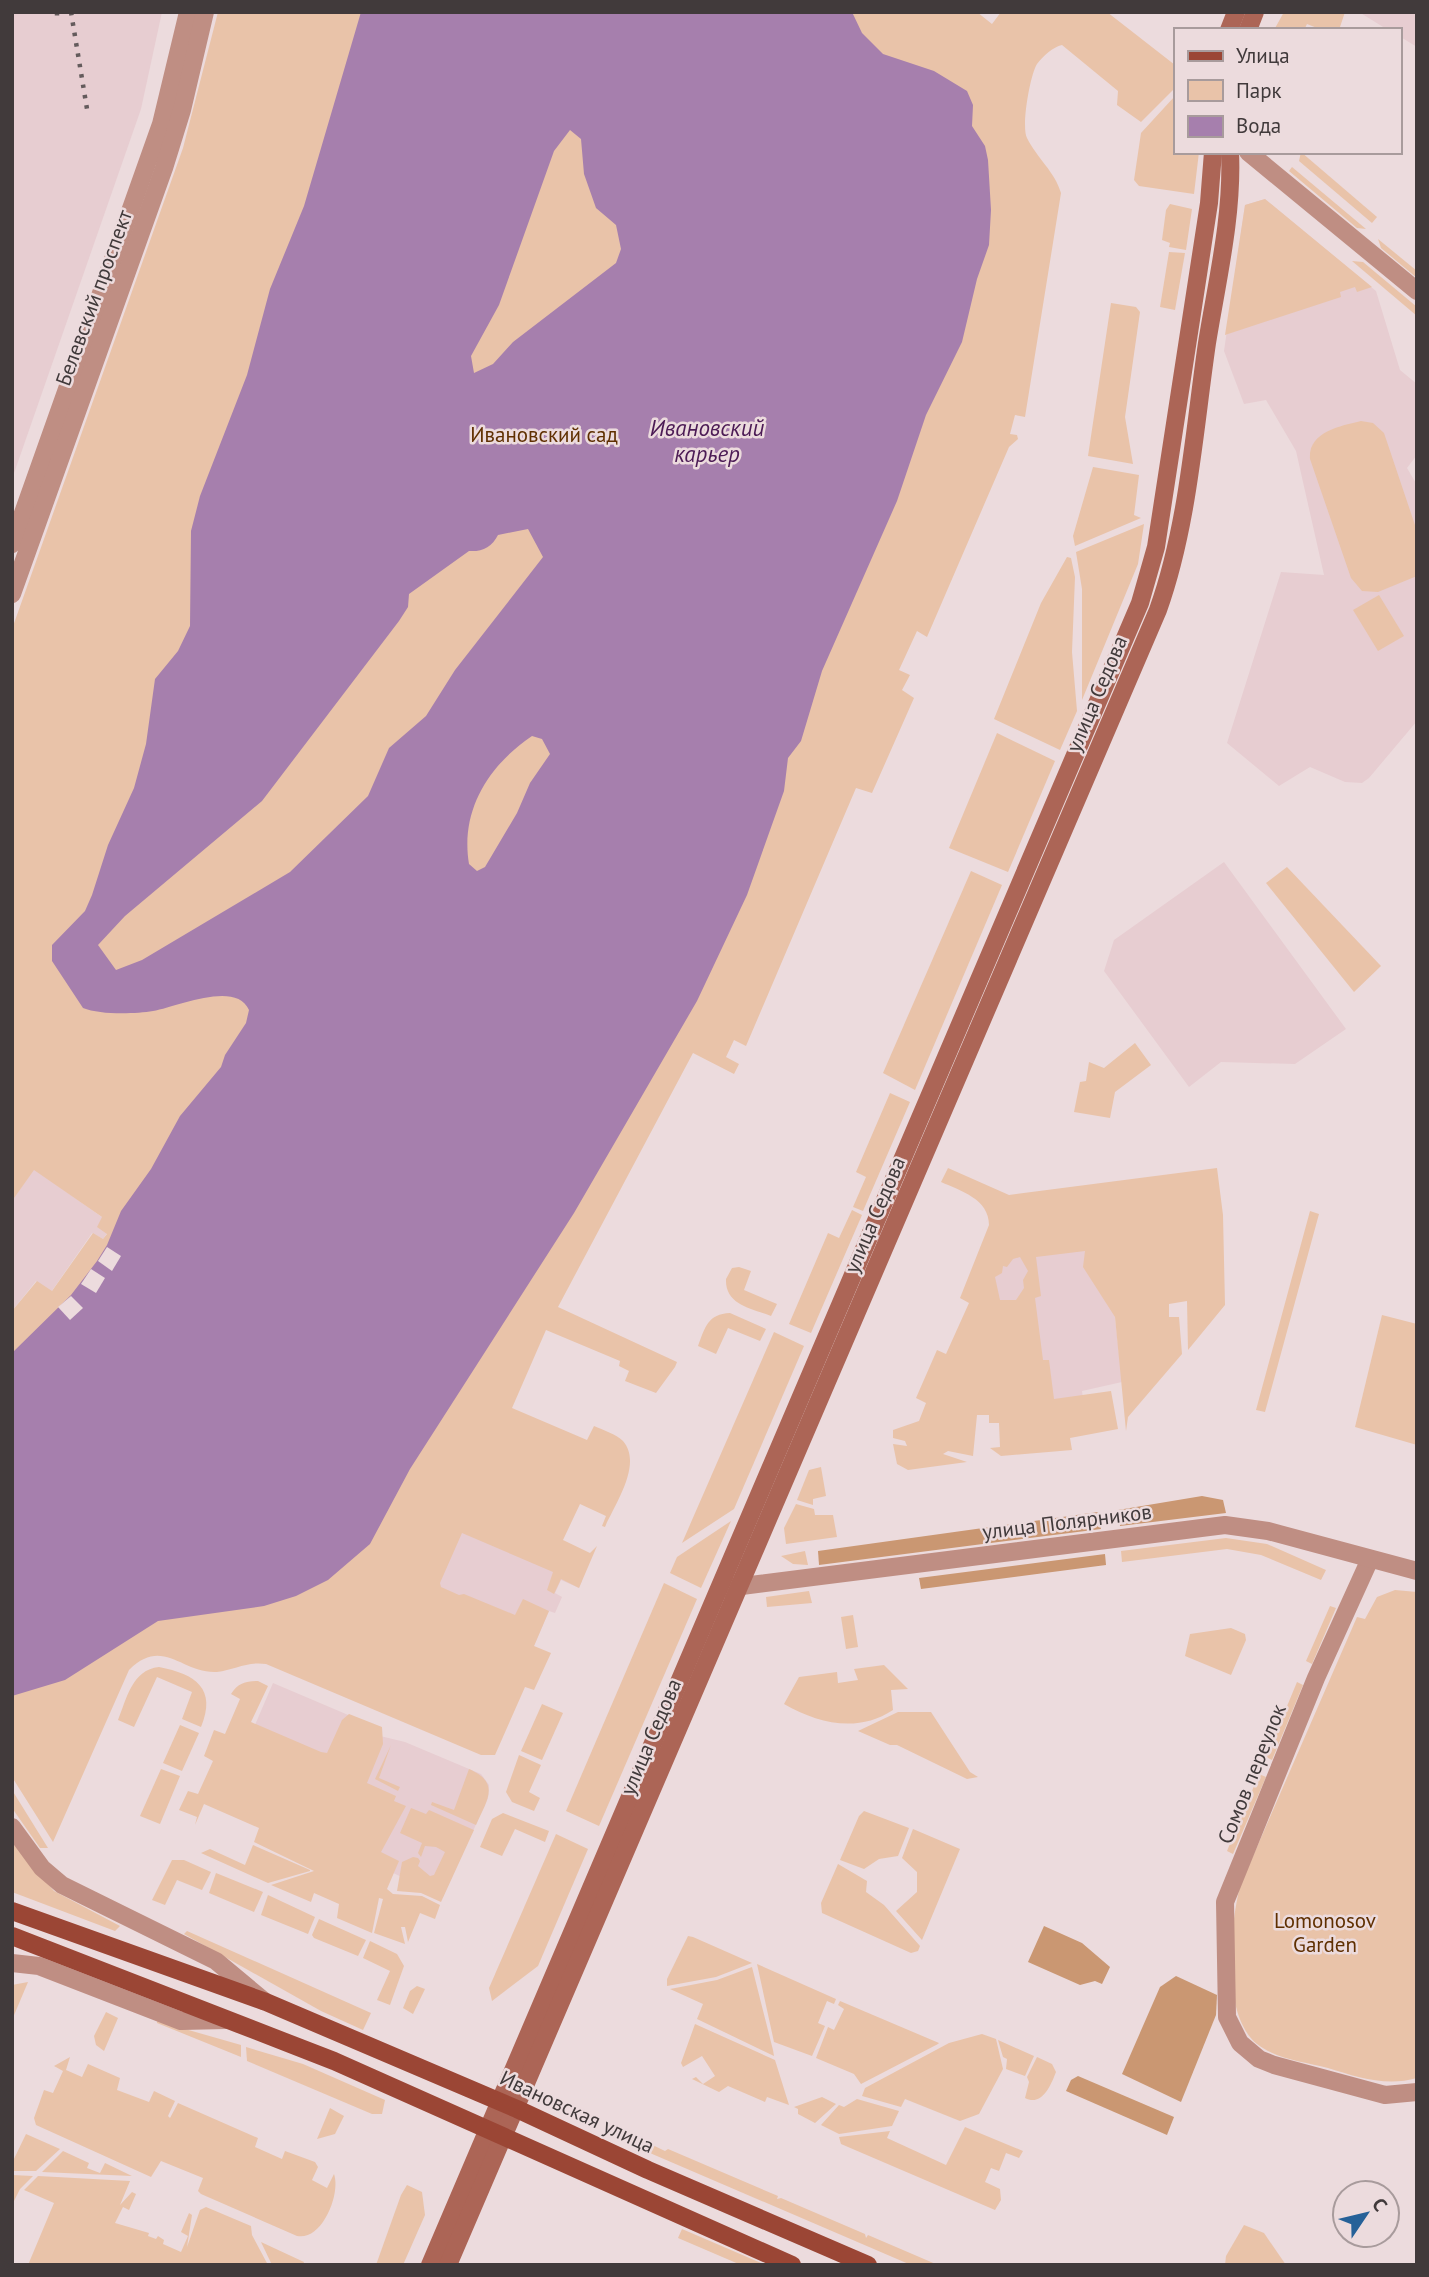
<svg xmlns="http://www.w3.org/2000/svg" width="1429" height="2277" font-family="'PT Sans',sans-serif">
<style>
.built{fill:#e7cdd1}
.green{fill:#e9c3a9;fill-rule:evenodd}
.forest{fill:#ca9772}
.water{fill:#a67fad;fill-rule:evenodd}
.pier{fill:#ecdbdd}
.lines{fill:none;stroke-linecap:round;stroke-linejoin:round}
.minor{stroke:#bf8e83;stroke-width:18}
.tertiary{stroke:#bf8e83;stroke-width:18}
.secondary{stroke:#ac6556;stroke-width:18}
.primary{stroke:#9b4635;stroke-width:18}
.rail{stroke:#645b5c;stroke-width:4.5;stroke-dasharray:3.5 7;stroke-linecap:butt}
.labels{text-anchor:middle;stroke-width:5;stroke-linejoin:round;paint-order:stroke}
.street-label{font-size:21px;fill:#413a3b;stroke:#ecdbdd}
.park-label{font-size:21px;fill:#5f2f01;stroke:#ecdbdd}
.water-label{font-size:23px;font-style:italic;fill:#4c1b55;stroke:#ecdbdd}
</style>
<rect width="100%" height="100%" fill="#ecdbdd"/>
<g class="built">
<path d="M12 12H162L141 109 12 479Z"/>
<path d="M1359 12H1417V47L1399 36V30H1388Z"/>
<path d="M1265 199 1376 291 1400 370 1417 384V455L1407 468 1417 485V721L1369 778 1362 783 1345 782 1310 767 1279 786 1227 743 1281 572 1324 575 1296 451 1266 400 1244 404 1224 351 1245 205Z"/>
<path d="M1224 862 1346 1029 1295 1064 1221 1062 1189 1087 1104 971 1114 940Z"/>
<path d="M34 1169 103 1218 107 1233 103 1239 92 1233 51 1292 36 1281 12 1311V1201Z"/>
<path d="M1107 1243 1122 1382 1082 1391 1083 1398 983 1411 993 1248Z"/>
<path d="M444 1513 582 1581 579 1588 561 1580 555 1593 562 1597 555 1613 549 1611 534 1646 402 1592Z"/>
<path d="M273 1683 360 1720 319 1821 230 1783Z"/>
<path d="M376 1735 405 1742 481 1774 489 1785 488 1798 443 1897 329 1842Z"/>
</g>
<g class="green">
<path d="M218 12H977L992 24 1001 12H1107L1175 65V88L1141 122 1117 105 1118 91 1062 45C1053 47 1043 56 1037 64 1030 75 1021 127 1027 138 1037 158 1055 172 1061 193L1025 417 1015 415 1010 434 1017 435 1018 439 1009 447 927 637 917 631 899 670 910 675 902 690 914 698 872 793 856 788 746 1046 734 1040 726 1057 739 1064 734 1074 693 1053 558 1307 677 1362 675 1367 656 1393 625 1381 629 1371 619 1366 620 1361 546 1330 512 1408 587 1440 594 1426C603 1430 616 1434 623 1441 643 1464 615 1504 605 1527L602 1526 606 1516 580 1504 563 1540 590 1553 597 1546 579 1588 561 1579 554 1594 547 1590 553 1572 462 1533 440 1583 441 1587 459 1595 464 1594 515 1615 523 1599 549 1611 534 1646 551 1653 534 1690 525 1687 495 1755H481L266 1664C248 1661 234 1670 217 1672 182 1674 163 1636 129 1670L53 1842 12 1777V1311L37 1281 52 1291 93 1233 103 1239 107 1234 97 1227 102 1217 34 1170 12 1201V629L183 148Z"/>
<path d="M1284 12H1345L1339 30H1322L1307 24 1304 30H1274Z"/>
<path d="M1175 96V152H1199L1194 194 1139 186 1134 180 1141 133Z"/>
<path d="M1301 152 1377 217 1372 223 1299 161Z"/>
<path d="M1292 167 1366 229 1357 228 1289 171Z"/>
<path d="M1265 199 1372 287 1357 292 1355 287 1340 292 1341 297 1225 335 1245 205Z"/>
<path d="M1170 204 1192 209 1186 250 1169 247 1170 243 1162 240 1166 210Z"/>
<path d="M1378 239 1417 271V278L1381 248Z"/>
<path d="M1169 252 1185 253 1175 310 1160 307Z"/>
<path d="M1352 261 1363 262 1417 307V316Z"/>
<path d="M1111 303 1136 307 1140 312 1125 417 1133 464 1088 456Z"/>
<path d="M1361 421 1373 423 1384 433 1417 531V576L1378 592 1362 591 1351 578 1310 459C1308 432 1340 426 1361 421Z"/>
<path d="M1093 467 1139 475 1134 515 1141 518 1075 546 1073 536Z"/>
<path d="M1144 524 1138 564 1082 700V589L1076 552Z"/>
<path d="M1067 557 1071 558 1075 577 1072 652 1077 711 1060 750 994 719 1041 603Z"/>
<path d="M1379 595 1404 636 1378 651 1353 610Z"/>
<path d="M997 733 1055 761 1008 872 949 848Z"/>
<path d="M1287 867 1381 966 1354 992 1266 883Z"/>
<path d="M971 871 1002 885 915 1090 883 1073Z"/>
<path d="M1135 1043 1151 1065 1115 1092 1110 1118 1074 1112 1080 1082 1086 1081 1089 1062 1104 1068Z"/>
<path d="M890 1093 910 1102 863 1211 853 1207 866 1177 856 1172Z"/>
<path d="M948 1168 1009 1195 1217 1168 1223 1215 1225 1305 1188 1350 1187 1301 1169 1304V1317H1179L1182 1354 1128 1417 1126 1431 1115 1317 1083 1267 1085 1251 1036 1257 1041 1296 1035 1298 1043 1360H1049L1054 1399 1111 1391 1118 1429 1070 1438 1072 1450 1001 1456 990 1448 1000 1447 999 1423H989V1415H977L973 1456 948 1451 943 1454 967 1462 908 1470 897 1464 893 1444 907 1446 905 1441 893 1438V1430L919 1421 926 1403 916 1398 937 1350 946 1354 969 1303 960 1298 989 1225C989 1199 961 1191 941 1182ZM1020 1257 1028 1271 1023 1280 1024 1288 1016 1300H1000L995 1277 1002 1273 1003 1266 1007 1267 1013 1259Z"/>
<path d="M852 1210 862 1215 811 1333 789 1324 828 1233 839 1238Z"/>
<path d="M1310 1211 1319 1214 1265 1412 1256 1410Z"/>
<path d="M739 1267 751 1271 744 1290 777 1304 771 1316C751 1308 725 1305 726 1279L732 1268Z"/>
<path d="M730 1313 766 1329 760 1341 728 1328 716 1354 698 1346C705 1327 708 1314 730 1313Z"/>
<path d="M1382 1315 1417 1324V1445L1355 1427Z"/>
<path d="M774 1332 804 1346 734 1509 682 1543Z"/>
<path d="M821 1467 826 1496 813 1499V1505L797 1500 809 1470Z"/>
<path d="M796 1504 814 1509 815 1515H833L837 1537 786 1544 784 1528Z"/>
<path d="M731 1521 701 1588 670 1573 677 1557Z"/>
<path d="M1226 1538 1267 1544 1326 1570 1321 1580 1261 1555 1227 1549 1122 1562 1121 1551Z"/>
<path d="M805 1551 808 1565 793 1564 781 1556Z"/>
<path d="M664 1583 697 1599 599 1826 566 1811Z"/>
<path d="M1395 1590 1417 1592V2078C1386 2087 1357 2077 1328 2068 1305 2062 1276 2059 1257 2044 1221 2015 1230 1927 1240 1886L1357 1617 1365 1619 1377 1597Z"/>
<path d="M809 1591 812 1603 767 1607 766 1597Z"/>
<path d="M1330 1606 1336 1608 1312 1664 1306 1661Z"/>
<path d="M853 1615 858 1647 846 1649 841 1617Z"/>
<path d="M1231 1628 1245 1634 1246 1640 1231 1675 1185 1656 1190 1634Z"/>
<path d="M884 1665 908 1689 891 1690 893 1710C858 1733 819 1724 784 1704L799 1677 837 1672 838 1683 858 1680 854 1669Z"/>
<path d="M159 1667C196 1674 217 1689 201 1727L182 1719 192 1692 157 1677 134 1727 118 1720C127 1698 132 1670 159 1667Z"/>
<path d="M258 1681 268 1686 251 1722 321 1752 327 1753 342 1720 349 1714 382 1727 383 1744 367 1783 396 1796 394 1801 406 1806 381 1852 399 1861 387 1889 393 1894 422 1896 440 1905 435 1919 420 1913 408 1942 405 1927H401L405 1944 374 1933 383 1899 379 1898 372 1933 337 1918 339 1904 314 1893 311 1902 271 1885 314 1871 254 1842 259 1828 204 1804 195 1825 197 1817 179 1810 188 1791 198 1794 213 1761 204 1756 214 1730 225 1734 240 1699 231 1694C238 1683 246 1681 258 1681Z"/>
<path d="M1297 1682 1303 1685 1272 1760 1266 1757Z"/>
<path d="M542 1704 563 1713 542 1760 521 1751Z"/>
<path d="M898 1712H931L970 1772 978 1777 967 1779 897 1745H890L858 1731Z"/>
<path d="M180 1725 199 1733 182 1771 163 1763Z"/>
<path d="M391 1745 379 1778 400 1787 398 1791 375 1779Z"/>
<path d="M519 1755 541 1765 529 1792 540 1798 534 1811 512 1802 506 1792Z"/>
<path d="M161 1769 180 1776 160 1824 140 1816Z"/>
<path d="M469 1769C501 1783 487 1800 476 1825L431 1805 432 1802 454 1810Z"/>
<path d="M1259 1774 1266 1777 1233 1854 1227 1851Z"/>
<path d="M12 1790 48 1848H40L12 1808Z"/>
<path d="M411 1808 426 1814 429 1810 474 1830 441 1902 421 1893 397 1891 402 1862 413 1857 418 1858 420 1861 418 1866 430 1876 434 1875 445 1852 436 1847 425 1846 421 1857 418 1853 422 1843 400 1833Z"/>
<path d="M864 1811 909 1828 898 1856 879 1859 864 1869 840 1860 859 1816Z"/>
<path d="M503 1813 549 1831 545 1842 515 1829 502 1856 480 1847 492 1819Z"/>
<path d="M913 1829 960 1849 922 1940 896 1911 917 1892V1872L902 1858Z"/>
<path d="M556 1834 588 1849 538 1966 492 2001 489 1988Z"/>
<path d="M12 1842 54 1891 120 1926 115 1931 12 1892Z"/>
<path d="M253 1845 310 1870V1871L268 1883 201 1853 210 1849 245 1865Z"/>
<path d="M172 1860H184L211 1872 202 1890 177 1880 165 1905 152 1900Z"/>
<path d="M838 1864 867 1881 866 1892 884 1905 920 1946 918 1951 911 1953 822 1913 821 1903Z"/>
<path d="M216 1873 263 1892 254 1912 209 1893Z"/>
<path d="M268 1895 315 1917 308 1934 261 1915Z"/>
<path d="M319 1919 366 1940 358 1956 314 1938 312 1935Z"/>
<path d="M187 1931 371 2013 363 2030 321 2011 184 1934Z"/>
<path d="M688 1936 693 1937 752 1963 716 1977 667 1986V1979Z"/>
<path d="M370 1941 397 1954 404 1966 390 2005 377 2000 390 1971 363 1958Z"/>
<path d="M757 1964 836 1999 834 2004 827 2001 818 2023 825 2026 812 2056 774 2042Z"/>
<path d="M752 1967 773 2050 774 2056 697 2019 703 2004 670 1989 717 1980Z"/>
<path d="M28 1982 12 2020V1985Z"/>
<path d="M417 1986 425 1989 413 2014 403 2008 410 1991Z"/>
<path d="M840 2001 939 2043 938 2044 861 2084 854 2074 816 2058 828 2027 834 2030 844 2009 838 2005Z"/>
<path d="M106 2012 118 2018 104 2051 96 2045 94 2036Z"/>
<path d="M157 2021 241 2045V2057L157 2023Z"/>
<path d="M695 2024 775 2060 789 2105 767 2097 765 2102 728 2086 719 2092 692 2079 696 2077 703 2084 715 2076 702 2056 683 2067 681 2063Z"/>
<path d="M982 2034 996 2039 1003 2069 979 2114 960 2121 905 2099 901 2107 862 2096 865 2088 949 2043Z"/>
<path d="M998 2040 1034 2056 1025 2076 1006 2069 1007 2059 1003 2057Z"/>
<path d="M246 2047 303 2064 385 2100 382 2114H372L247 2061Z"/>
<path d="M70 2057 66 2070 82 2077 88 2064 120 2078 117 2090 149 2102 154 2091 175 2101 168 2116 170 2118 178 2103 258 2138 255 2147 282 2159 285 2151 315 2162 318 2167 312 2180 327 2188 334 2174C341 2194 322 2241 297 2236L201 2194 198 2191 203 2178 161 2161 151 2177 36 2125 34 2118 44 2090 53 2093 63 2071 54 2066Z"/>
<path d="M1037 2057 1052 2064 1056 2072C1051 2085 1042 2107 1025 2098L1029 2082 1027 2077Z"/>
<path d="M822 2097 836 2104 815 2123 798 2114V2109L794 2107Z"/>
<path d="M857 2099 899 2111 892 2126 839 2134 821 2125 839 2105 844 2107Z"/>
<path d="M330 2108 344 2116 335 2134 317 2139Z"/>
<path d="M613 2126 665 2151 668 2149 778 2196 777 2199 781 2198 865 2234 866 2238 868 2235 938 2265H911L608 2135Z"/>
<path d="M965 2127 1023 2151 1019 2158 1006 2153 999 2171 991 2168 985 2182 1000 2189 1001 2200 995 2210 841 2144 839 2137 890 2131 887 2138 946 2165Z"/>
<path d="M26 2134 60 2149 36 2171H12V2163Z"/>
<path d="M63 2151 89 2163 87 2168 100 2173 105 2163 132 2176 42 2172Z"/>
<path d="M12 2175 33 2176 20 2189 12 2205Z"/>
<path d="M38 2176 130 2181 120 2205 132 2192 136 2194 129 2210 123 2207 115 2223 149 2233 148 2236 156 2239 158 2236 164 2240 163 2244 181 2252 188 2236 181 2232 189 2213 192 2215 187 2247 200 2210 206 2207 251 2226 252 2235 268 2265H28L54 2203 24 2190Z"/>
<path d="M407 2185 422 2192 425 2215 403 2265H376L401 2195Z"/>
<path d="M1244 2225 1264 2233 1286 2265H1225L1226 2256Z"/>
<path d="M682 2229 766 2265H741L678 2238Z"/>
<path d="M261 2242 304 2262 303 2265H272Z"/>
</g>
<g class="forest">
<path d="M1202 1496 1223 1500 1226 1513 1120 1526 1118 1510Z"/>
<path d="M1098 1512 1101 1529 819 1565 818 1551Z"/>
<path d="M1105 1554 1106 1565 921 1589 919 1578Z"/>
<path d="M1044 1926 1082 1943 1110 1967 1102 1984 1095 1981 1080 1985 1028 1962Z"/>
<path d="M1176 1976 1217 1995 1216 2015 1181 2102 1122 2074 1160 1987Z"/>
<path d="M1078 2076 1174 2117 1167 2135 1066 2091 1071 2080Z"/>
</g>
<path class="water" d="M361 12H852L862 33 883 54 934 71 967 91 973 105 972 126 985 146 988 160 991 210 989 245 977 279 962 342 926 415 897 501 822 671 801 741 788 758 784 791 747 895 697 1001 574 1213 410 1469 370 1544 328 1580 296 1596 264 1606 158 1621 65 1680 12 1696V1353L71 1295 97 1261 107 1245 121 1211 151 1169 180 1116 221 1067 225 1055 246 1023 249 1010C236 980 177 1007 153 1011 135 1014 100 1015 83 1008L52 961V945L85 911 92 895 108 845 134 788 146 744 155 679 178 651 190 626 191 531 200 496 247 375 270 289 304 206ZM570 130 581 139 584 174 596 208 616 225 621 249 616 263 513 342 493 364 474 373 471 356 499 305 554 151ZM528 529 543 557 455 670 426 716 389 748 368 796 290 872 142 960 116 970 98 945 125 916 262 801 399 621 408 607 409 594 469 551C482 552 492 547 498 535ZM532 736 542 739 550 754 530 783 517 813 485 867 477 871 469 864C460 810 489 765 532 736Z"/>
<g class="pier">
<path d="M107 1247 121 1256 112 1271 98 1261Z"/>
<path d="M91 1269 105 1278 96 1293 81 1284Z"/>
<path d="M71 1296 83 1308 70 1320 58 1307Z"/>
</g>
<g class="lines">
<g class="minor">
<path d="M1248 152 1417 291"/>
<path d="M12 544 161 124 188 12"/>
<path d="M1370 1559 1316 1678 1225 1902 1227 2017 1240 2043 1259 2059 1274 2065 1385 2095 1417 2092"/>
<path d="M726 1588 1225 1525 1268 1531 1417 1571"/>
</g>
<g class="tertiary">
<path d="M12 594 164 168 182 110 205 12"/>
<path d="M12 1827 42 1868 62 1885 216 1961 264 2001"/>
<path d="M12 1963 39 1966 181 2021 226 2020"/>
</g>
<g class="secondary">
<path d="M1229 30 1236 12"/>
<path d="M1248 30 1255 12"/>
<path d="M430 2265 1140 603 1156 547 1209 203 1213 152"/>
<path d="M448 2265 1158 610C1188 526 1194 432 1207 343 1217 281 1233 215 1230 152"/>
</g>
<g class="primary">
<path d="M12 1911 266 2002 517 2109 648 2170 868 2265"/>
<path d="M12 1936 334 2061 792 2265"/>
</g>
<g class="rail">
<path d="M57 12V16"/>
<path d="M71 12 87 109"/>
</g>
</g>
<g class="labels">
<g class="street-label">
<text transform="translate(94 298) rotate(-70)" y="7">Белевский проспект</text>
<text transform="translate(1097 694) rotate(-67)" y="7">улица Седова</text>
<text transform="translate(875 1215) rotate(-67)" y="7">улица Седова</text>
<text transform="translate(1067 1522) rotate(-7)" y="7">улица Полярников</text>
<text transform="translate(651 1737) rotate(-67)" y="7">улица Седова</text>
<text transform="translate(1252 1774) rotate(-68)" y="7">Сомов переулок</text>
<text transform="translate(577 2112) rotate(25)" y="7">Ивановская улица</text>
</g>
<g class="park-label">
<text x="544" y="442">Ивановский сад</text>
<text x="1325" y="1928">Lomonosov<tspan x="1325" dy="24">Garden</tspan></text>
</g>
<g class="water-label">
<text x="707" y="436">Ивановский<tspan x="707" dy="26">карьер</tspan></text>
</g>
</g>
<rect width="1429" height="2277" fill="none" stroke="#413a3b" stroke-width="28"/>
<rect x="1174" y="28" width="228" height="126" fill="#ecdbdd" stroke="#a89b9c" stroke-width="2"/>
<rect x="1188" y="51" width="35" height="10" fill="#9b4635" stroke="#a89b9c" stroke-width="2"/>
<text x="1236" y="63" font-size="21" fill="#413a3b">Улица</text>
<rect x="1188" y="80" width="35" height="21" fill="#e9c3a9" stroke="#a89b9c" stroke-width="2"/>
<text x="1236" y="98" font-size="21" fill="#413a3b">Парк</text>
<rect x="1188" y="116" width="35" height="21" fill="#a67fad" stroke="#a89b9c" stroke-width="2"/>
<text x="1236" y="133" font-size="21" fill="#413a3b">Вода</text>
<g transform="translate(1366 2214) rotate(55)"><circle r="33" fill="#ecdbdd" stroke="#a89b9c" stroke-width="2"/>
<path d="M0-5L12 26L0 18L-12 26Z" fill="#266198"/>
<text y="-10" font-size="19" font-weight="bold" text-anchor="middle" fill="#413a3b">С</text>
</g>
</svg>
